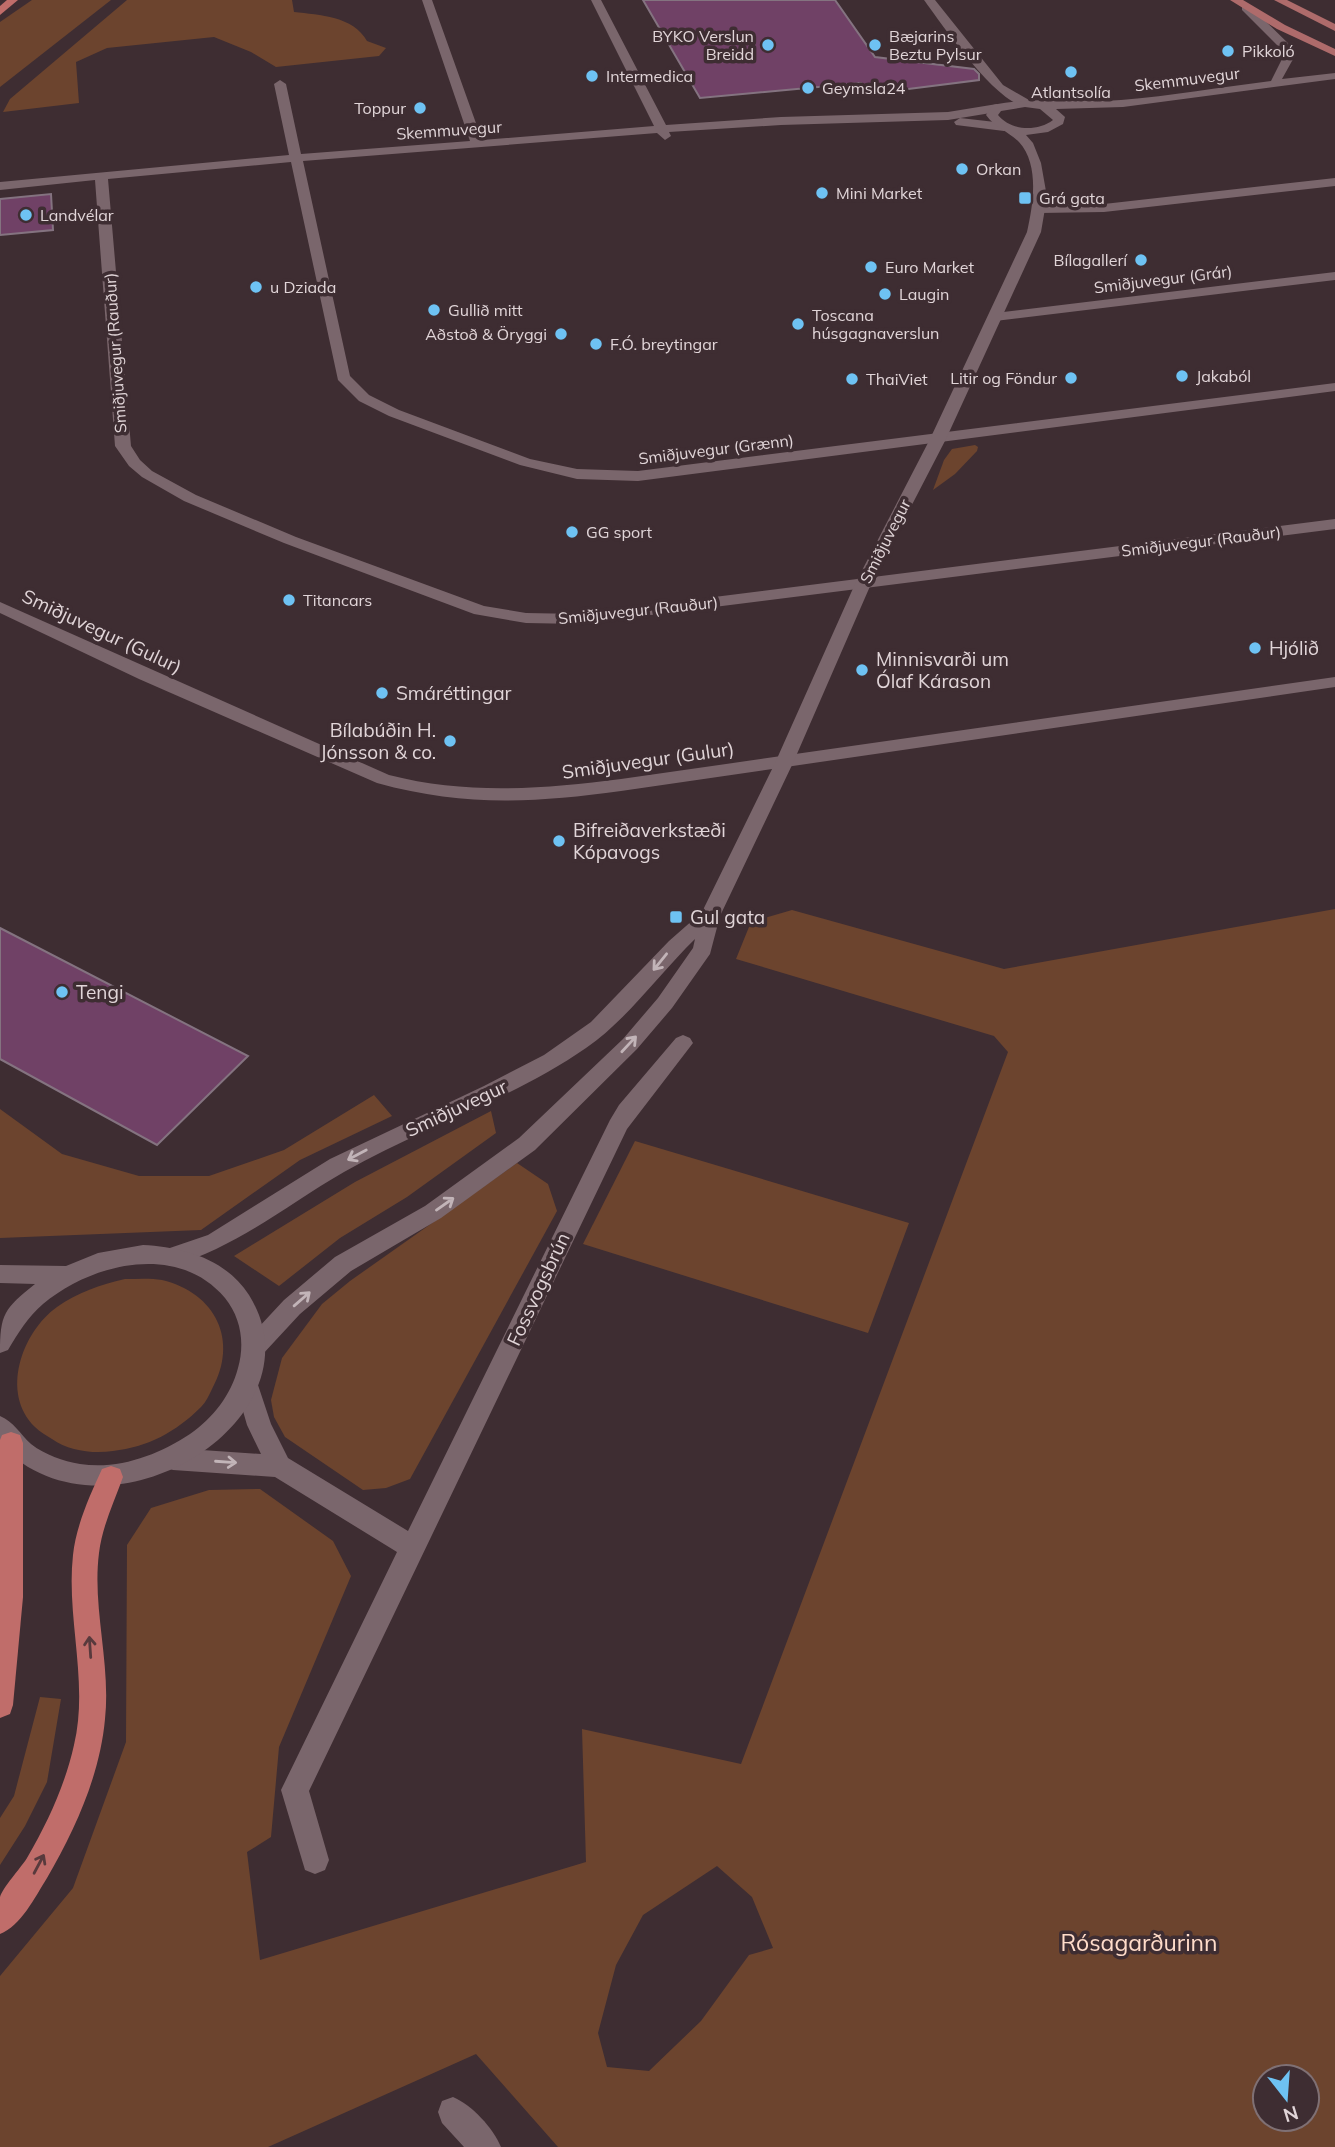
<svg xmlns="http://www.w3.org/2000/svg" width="1335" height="2147" font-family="Mulish,sans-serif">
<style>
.green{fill:#6c442e;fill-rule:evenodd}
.building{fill:#704166;stroke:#847380;stroke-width:2}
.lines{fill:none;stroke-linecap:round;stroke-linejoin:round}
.minor{fill:#7a666c;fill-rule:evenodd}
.tertiary{fill:#7a666c;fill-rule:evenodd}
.secondary{fill:#7a666c;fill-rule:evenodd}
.primary{fill:#ae6b6b;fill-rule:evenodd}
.trunk{fill:#c06d6a;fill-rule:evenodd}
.oneway{stroke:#c2b4b8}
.oneway2{stroke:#583a3d}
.poi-dot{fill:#6ec2f3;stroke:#3e2d32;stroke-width:2.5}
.labels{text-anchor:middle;stroke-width:7;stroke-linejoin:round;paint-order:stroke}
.far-poi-label{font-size:16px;fill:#e1d5d8;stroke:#3e2d32;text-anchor:start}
.far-street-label{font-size:16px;fill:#e1d5d8;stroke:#3e2d32}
.street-label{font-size:19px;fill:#e1d5d8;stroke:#3e2d32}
.poi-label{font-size:19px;fill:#e1d5d8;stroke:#3e2d32;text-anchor:start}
.near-park-label{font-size:23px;fill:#ffdcca;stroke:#3e2d32}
</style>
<rect width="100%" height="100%" fill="#3e2d32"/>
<g class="green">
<path d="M32 0H111L0 87V22Z"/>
<path d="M127 0H292L294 12C320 15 353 16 367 41L386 48 379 56 276 67 251 52 214 37 107 48 76 62 79 103 3 112 10 99Z"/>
<path d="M975 445 978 447 977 451 955 474 933 490 944 460 952 449Z"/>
<path d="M1335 909V2147H558L476 2054 268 2147H0V1976L73 1888 126 1742 127 1545 151 1508 209 1490 260 1489 333 1541 351 1576 279 1747 271 1837 247 1852 260 1960 586 1862 582 1729 741 1764 1008 1052 994 1036 736 959 751 922 792 910 1004 969ZM717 1866 752 1897 773 1948 749 1955 701 2021 649 2071 607 2067 598 2033 616 1965 643 1915ZM1265 2077H1307V2119H1265Z"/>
<path d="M374 1095 392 1116 300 1160 201 1230 0 1238V1109L62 1154 139 1176H209L284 1150Z"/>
<path d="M491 1111 496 1133 407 1197 340 1238 279 1286 234 1256 355 1182Z"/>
<path d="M635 1141 909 1223 868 1333 583 1244Z"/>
<path d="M517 1163 548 1184 557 1211 410 1479 386 1488 363 1490 285 1437 274 1417 271 1400 282 1358 322 1304 350 1281Z"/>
<path d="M125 1279C137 1279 151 1278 162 1280 216 1293 239 1341 212 1389 209 1395 206 1402 201 1407 176 1432 148 1447 113 1451 93 1454 69 1451 52 1439 46 1435 40 1432 35 1427 0 1393 22 1332 57 1307 78 1292 100 1285 125 1279Z"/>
<path d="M40 1697 61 1699 47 1782 25 1826 0 1865V1818L14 1796Z"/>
</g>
<g class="building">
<path d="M643 0H835L875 57 974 69 979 74V80L869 94 861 83 700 98Z"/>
<path d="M51 194 53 230 0 235V199Z"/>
<path d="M0 928 248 1056 157 1145 0 1059Z"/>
</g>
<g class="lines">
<g class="minor">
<path d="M422 0H432L482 140 654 126 591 0H601L666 125 781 117 948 112 997 104 1003 108 997 112 948 120 781 125 669 132 671 136 665 140 657 133 303 161 350 376 369 395 399 410 530 459 577 469 638 471 1335 383V391L638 481 577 479 520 465 389 416 359 401 338 380 291 162 108 179 131 446 140 460 152 471 196 495 296 537 484 606 526 613 579 614 1335 519V529L579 624 526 623 474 614 284 543 184 501 142 477 129 466 115 446 95 180 0 190V182L289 155 274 84 280 80 286 84 301 154 470 141Z"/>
<path d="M924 0H935L1003 85 1029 100V106C1000 110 941 23 924 0Z"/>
<path d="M960 118 1004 123 1010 127 1004 131 956 125 954 122Z"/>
<path d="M1335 178V186L1104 212 1040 213 1034 209 1040 205 1104 204Z"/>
<path d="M1335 272V280L995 321 988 317 995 313Z"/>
<path d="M0 602 389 775C467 795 542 789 621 779L1335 677V687L621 791C532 803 464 807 377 783L139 679 0 613Z"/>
<path d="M683 1035 690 1038 693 1043 627 1129 309 1791 329 1860 325 1870 315 1874 305 1870 281 1790 397 1552 275 1477 173 1470 164 1467 161 1459 164 1451 173 1448 261 1454 247 1425 235 1383 239 1376 247 1373 255 1376 271 1424 288 1458 408 1531 610 1120 619 1105 676 1038Z"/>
<path d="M453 2097C472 2105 493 2128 501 2147H464L442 2123 438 2112 442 2101Z"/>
</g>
<path class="tertiary" d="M1242 6H1250L1297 52 1282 79 1335 73V79L1123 107 1056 109 1065 117 1063 124 1048 132 1026 135 1033 143 1041 163 1047 197 1041 232 946 439 871 584 793 763 720 916 710 954 672 1008 637 1049 535 1150 441 1218 351 1271 300 1314 262 1355 254 1358 246 1355 242 1348 246 1341 284 1300 335 1257 425 1206 519 1138 623 1039 658 998 693 948 695 939C658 975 628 1019 586 1048 511 1100 423 1127 344 1172 285 1206 239 1246 172 1266L164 1264 161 1257 164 1250 208 1235 330 1159 484 1086 544 1055 591 1022 669 941 702 912 775 763 855 584 930 439 1027 232C1033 205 1040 165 1019 142 1008 131 995 128 986 115L993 105C1033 96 1079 103 1121 100 1171 96 1221 87 1271 81L1285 53 1242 10ZM1025 107 1040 109 1053 120C1037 132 1011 131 998 115L1001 111Z"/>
<path class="secondary" d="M143 1245C183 1247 226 1259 249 1295 327 1420 104 1556 0 1444V1416C14 1422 20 1434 31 1444 45 1455 63 1461 80 1464 119 1470 158 1455 190 1434 213 1418 231 1395 238 1368 245 1343 241 1318 225 1298 178 1242 92 1263 43 1304 28 1317 18 1333 8 1350L0 1353C0 1314 4 1309 35 1284L0 1283V1265L66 1266 98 1253Z"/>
<g class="primary">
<path d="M1230 0H1243L1285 25 1335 49V56L1277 29Z"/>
<path d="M1274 0H1287L1335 24V31Z"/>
</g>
<g class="trunk">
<path d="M7 0H18L0 15V6Z"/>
<path d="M11 1432 20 1435 23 1443V1597L13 1705 10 1714 0 1718V1440L2 1435Z"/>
<path d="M111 1466 120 1469 123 1477C114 1502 102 1527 99 1553 92 1608 111 1663 105 1719 100 1775 75 1830 47 1878 35 1897 21 1926 0 1934 0 1924 0 1907 0 1897 3 1887 20 1869 27 1858 48 1822 65 1785 74 1745 89 1682 66 1618 73 1555 76 1526 90 1495 102 1469Z"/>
</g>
</g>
<defs><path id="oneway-shaft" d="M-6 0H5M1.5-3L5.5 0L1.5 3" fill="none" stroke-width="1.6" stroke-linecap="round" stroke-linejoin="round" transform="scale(1.75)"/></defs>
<g class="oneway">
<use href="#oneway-shaft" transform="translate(660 962) rotate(129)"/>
<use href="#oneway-shaft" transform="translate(629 1044) rotate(-47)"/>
<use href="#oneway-shaft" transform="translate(357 1155) rotate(152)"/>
<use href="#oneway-shaft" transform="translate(445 1204) rotate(-35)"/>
<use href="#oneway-shaft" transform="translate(302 1299) rotate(-41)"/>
<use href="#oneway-shaft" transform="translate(226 1462) rotate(4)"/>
</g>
<g class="oneway2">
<use href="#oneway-shaft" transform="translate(90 1647) rotate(-94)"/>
<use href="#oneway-shaft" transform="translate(39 1864) rotate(-62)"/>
</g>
<g class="poi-dot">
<circle cx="768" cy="45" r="7"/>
<circle cx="875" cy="45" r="7"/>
<circle cx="1228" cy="51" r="7"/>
<circle cx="1071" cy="72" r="7"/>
<circle cx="592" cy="76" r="7"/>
<circle cx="808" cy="88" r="7"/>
<circle cx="420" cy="108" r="7"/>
<circle cx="962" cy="169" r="7"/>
<circle cx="822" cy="193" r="7"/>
<rect x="1018" y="191" width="14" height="14" rx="3.5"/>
<circle cx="26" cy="215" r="7"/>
<circle cx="1141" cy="260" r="7"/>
<circle cx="871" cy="267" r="7"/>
<circle cx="256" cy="287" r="7"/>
<circle cx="885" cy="294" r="7"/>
<circle cx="434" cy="310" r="7"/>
<circle cx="798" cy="324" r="7"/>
<circle cx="561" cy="334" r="7"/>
<circle cx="596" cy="344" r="7"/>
<circle cx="1182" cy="376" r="7"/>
<circle cx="1071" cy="378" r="7"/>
<circle cx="852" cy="379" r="7"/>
<circle cx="572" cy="532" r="7"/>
<circle cx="289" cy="600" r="7"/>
<circle cx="1255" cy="648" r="7"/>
<circle cx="862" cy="670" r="7"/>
<circle cx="382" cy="693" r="7"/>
<circle cx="450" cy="741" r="7"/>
<circle cx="559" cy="841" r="7"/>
<rect x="669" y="910" width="14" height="14" rx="3.5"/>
<circle cx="62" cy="992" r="7"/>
</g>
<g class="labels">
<g class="far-poi-label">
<text x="754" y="42" text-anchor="end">BYKO Verslun<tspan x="754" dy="18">Breidd</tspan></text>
<text x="889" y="42">Bæjarins<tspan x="889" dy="18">Beztu Pylsur</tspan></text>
<text x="1242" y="57">Pikkoló</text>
<text x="606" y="82">Intermedica</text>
<text x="822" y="94">Geymsla24</text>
<text x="1071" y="98" text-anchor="middle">Atlantsolía</text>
<text x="406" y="114" text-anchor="end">Toppur</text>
<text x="976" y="175">Orkan</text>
<text x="836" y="199">Mini Market</text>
<text x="1039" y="204">Grá gata</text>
<text x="40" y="221">Landvélar</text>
<text x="1127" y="266" text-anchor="end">Bílagallerí</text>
<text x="885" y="273">Euro Market</text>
<text x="270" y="293">u Dziada</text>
<text x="899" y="300">Laugin</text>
<text x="448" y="316">Gullið mitt</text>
<text x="812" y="321">Toscana<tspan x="812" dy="18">húsgagnaverslun</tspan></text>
<text x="547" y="340" text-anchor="end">Aðstoð &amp; Öryggi</text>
<text x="610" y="350">F.Ó. breytingar</text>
<text x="1196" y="382">Jakaból</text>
<text x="1057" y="384" text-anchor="end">Litir og Föndur</text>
<text x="866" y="385">ThaiViet</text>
<text x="586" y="538">GG sport</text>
<text x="303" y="606">Titancars</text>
</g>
<g class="far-street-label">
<text transform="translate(1187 79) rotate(-7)" y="6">Skemmuvegur</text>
<text transform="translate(449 130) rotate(-4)" y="6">Skemmuvegur</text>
<text transform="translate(1163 279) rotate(-7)" y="6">Smiðjuvegur (Grár)</text>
<text transform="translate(115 353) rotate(-94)" y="6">Smiðjuvegur (Rauður)</text>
<text transform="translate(716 449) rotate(-7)" y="6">Smiðjuvegur (Grænn)</text>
<text transform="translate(885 541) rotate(-63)" y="6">Smiðjuvegur</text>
<text transform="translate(1201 541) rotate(-7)" y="6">Smiðjuvegur (Rauður)</text>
<text transform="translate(638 610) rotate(-6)" y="6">Smiðjuvegur (Rauður)</text>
</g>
<g class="street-label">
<text transform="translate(102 631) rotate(25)" y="7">Smiðjuvegur (Gulur)</text>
<text transform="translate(648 760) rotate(-8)" y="7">Smiðjuvegur (Gulur)</text>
<text transform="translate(456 1108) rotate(-25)" y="7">Smiðjuvegur</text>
<text transform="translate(538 1289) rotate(-65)" y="7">Fossvogsbrún</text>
</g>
<g class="poi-label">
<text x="1269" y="655">Hjólið</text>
<text x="876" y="666">Minnisvarði um<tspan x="876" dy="22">Ólaf Kárason</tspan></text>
<text x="396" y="700">Smáréttingar</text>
<text x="436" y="737" text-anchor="end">Bílabúðin H.<tspan x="436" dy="22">Jónsson &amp; co.</tspan></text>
<text x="573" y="837">Bifreiðaverkstæði<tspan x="573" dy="22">Kópavogs</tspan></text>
<text x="690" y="924">Gul gata</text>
<text x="76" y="999">Tengi</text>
</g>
<g class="near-park-label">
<text x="1139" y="1951">Rósagarðurinn</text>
</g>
</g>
<g transform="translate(1286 2098) rotate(163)"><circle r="33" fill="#3e2d32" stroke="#7f7074" stroke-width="2"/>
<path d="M0-5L12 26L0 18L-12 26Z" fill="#6ec2f3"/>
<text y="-10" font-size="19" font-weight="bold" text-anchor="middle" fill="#e1d5d8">N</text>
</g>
</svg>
